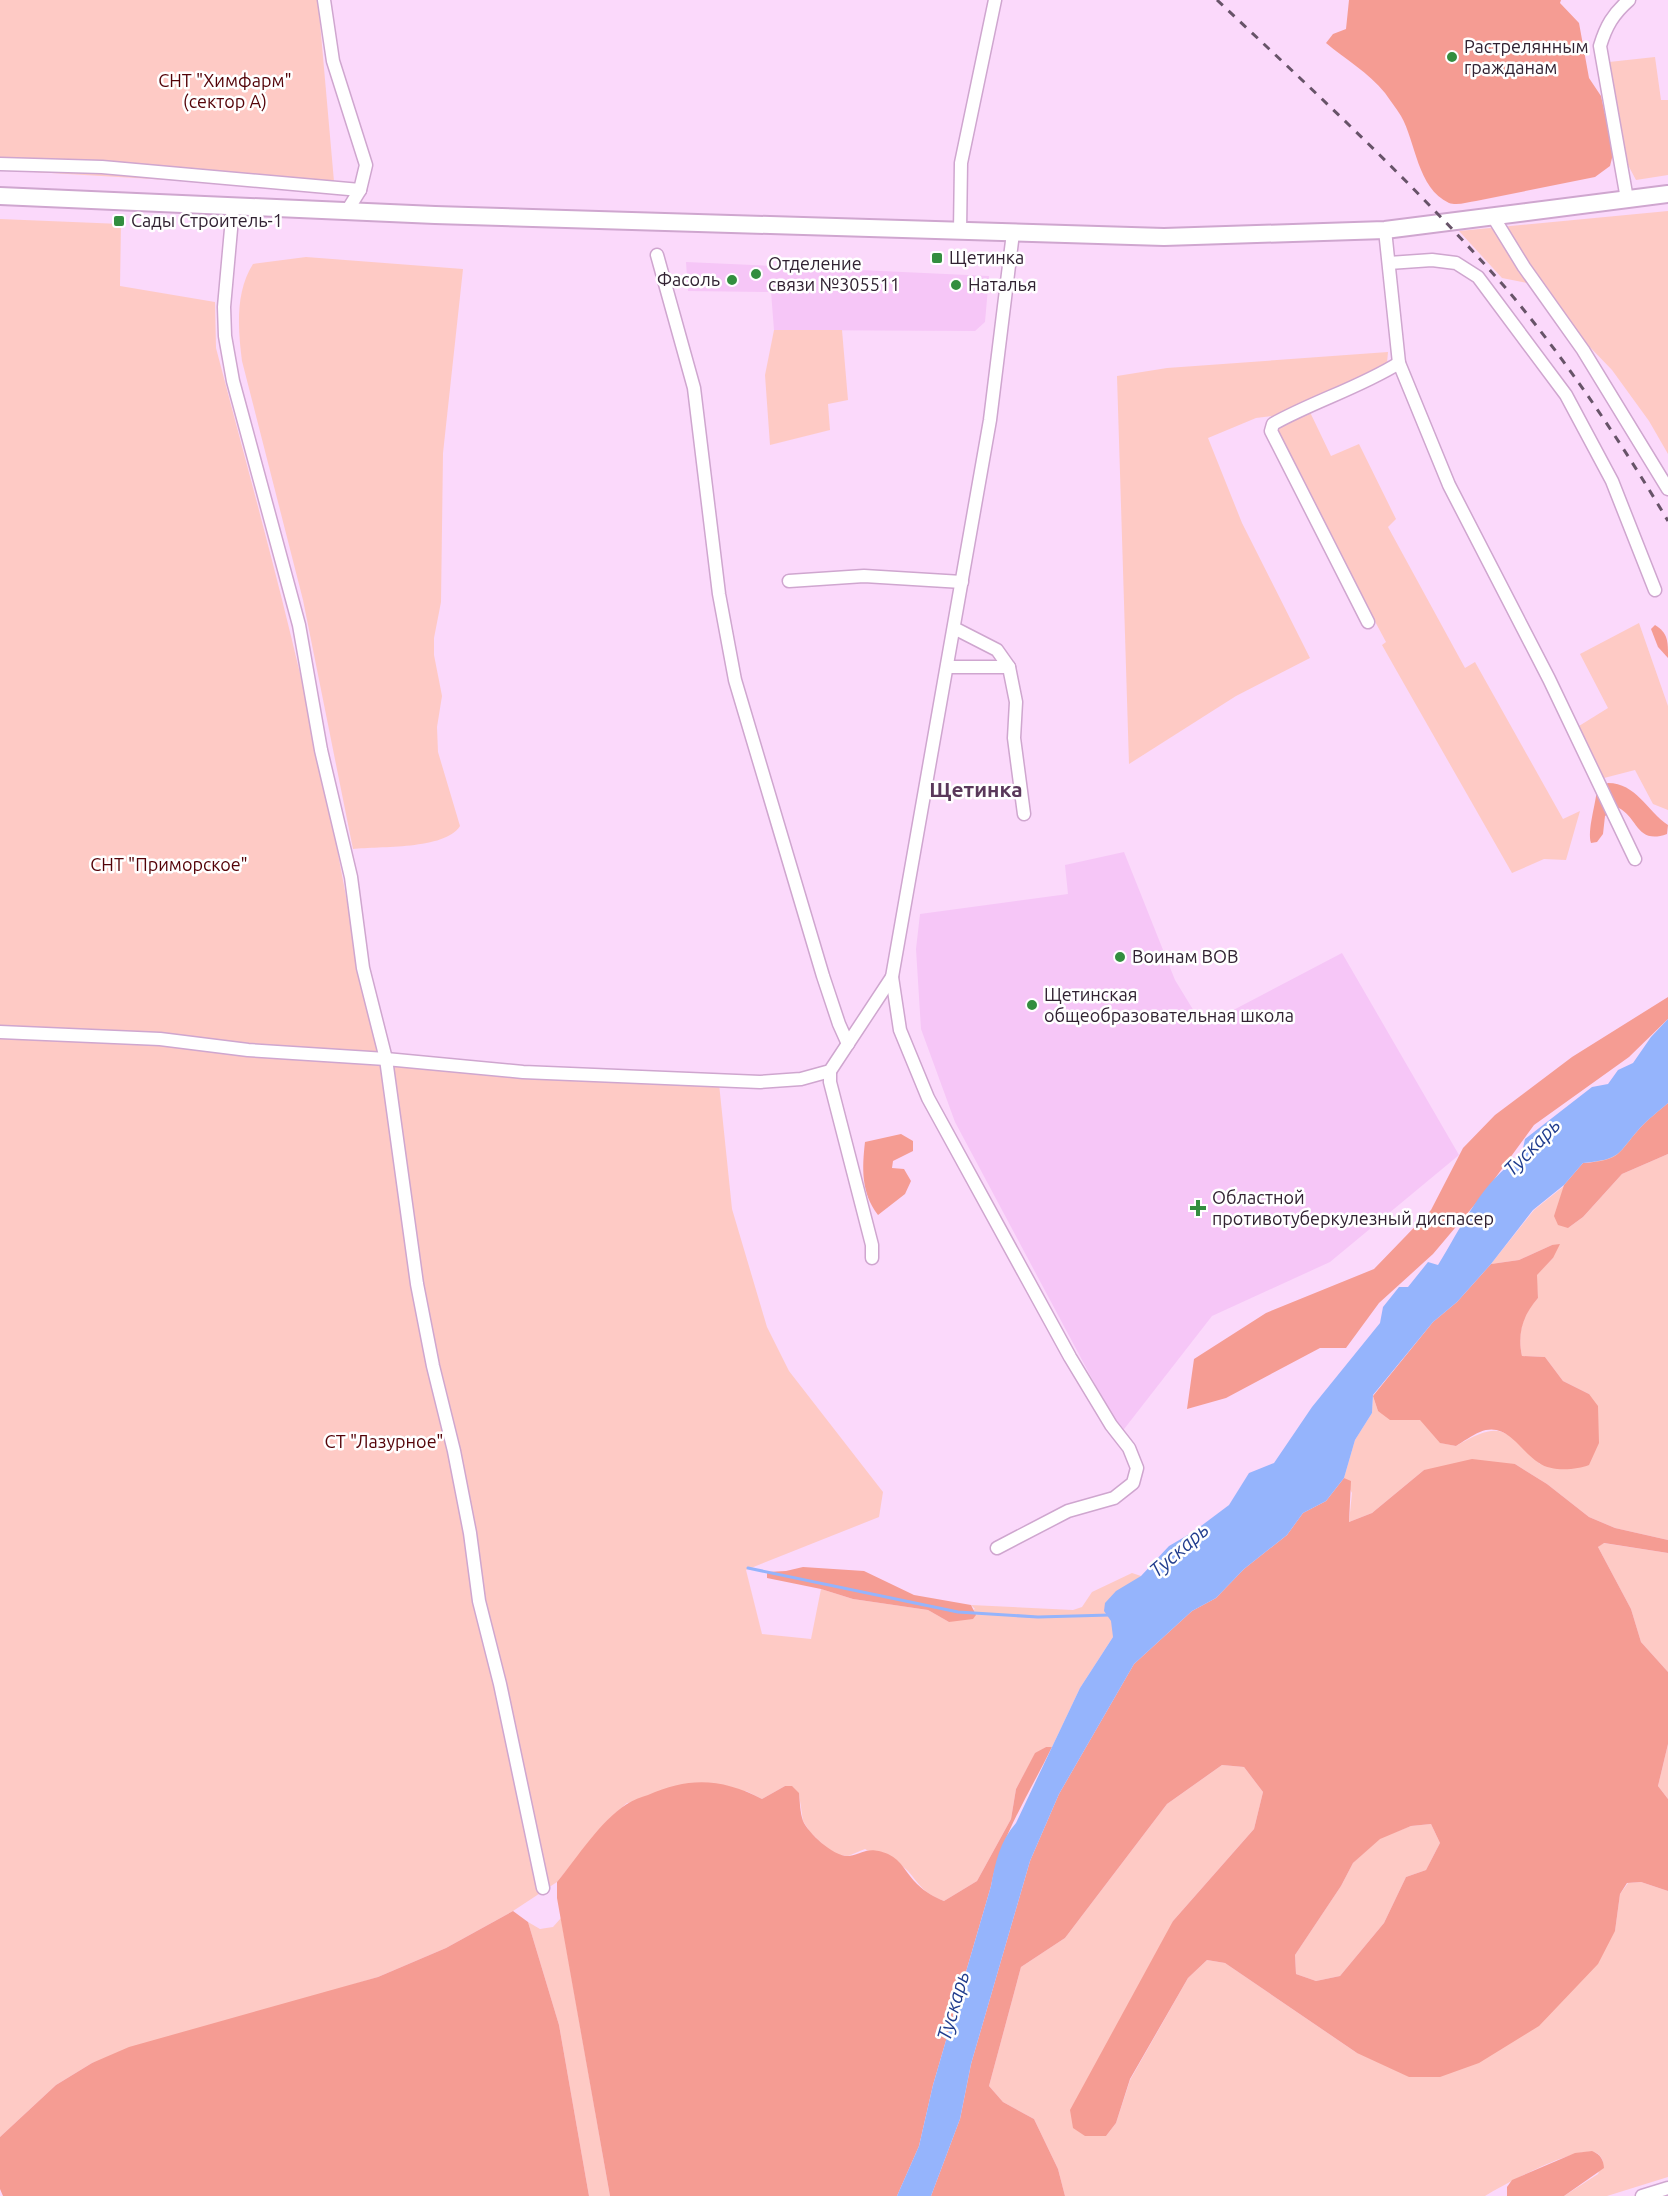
<svg xmlns="http://www.w3.org/2000/svg" width="1668" height="2196" font-family="Ubuntu,sans-serif">
<style>
.built{fill:#f6c6f7}
.green{fill:#fecac5}
.forest{fill:#f59c93;fill-rule:evenodd}
.water{fill:#95b4fc}
.lines{fill:none;stroke-linecap:round;stroke-linejoin:round}
.stream{stroke:#95b4fc;stroke-width:3}
.street-casing{stroke:#cfa6cf;stroke-width:15}
.secondary-casing{stroke:#cfa6cf;stroke-width:20}
.street{stroke:#fff;stroke-width:12}
.secondary{stroke:#fff;stroke-width:16}
.rail{stroke:#675368;stroke-width:3;stroke-dasharray:8 8;stroke-linecap:butt}
.poi-dot{fill:#338e3f;stroke:#fff;stroke-width:2}
.labels{text-anchor:middle;stroke-width:5;stroke-linejoin:round;paint-order:stroke}
.poi-label{font-size:18px;fill:#312232;stroke:#fff;text-anchor:start}
.park-label{font-size:18px;fill:#540308;stroke:#fff}
.water-label{font-size:20px;font-style:italic;fill:#213d8e;stroke:#fff}
.quarter-label{font-size:21px;font-weight:bold;fill:#5a385b;stroke:#fff}
</style>
<rect width="100%" height="100%" fill="#fbd9fb"/>
<g class="built">
<path d="M686 262 989 276 985 322 975 331 774 330 771 292 688 291Z"/>
<path d="M1124 852 1175 980 1203 1026 1342 953 1459 1155 1330 1262 1212 1316 1121 1433 955 1122 921 1029 916 949 920 914 1068 894 1065 865Z"/>
</g>
<g class="green">
<path d="M0 0H318L335 193 236 184 0 170Z"/>
<path d="M1655 57 1661 100H1668V175L1636 180 1628 165 1609 62Z"/>
<path d="M1668 211V454L1649 421 1612 370 1584 341 1547 287 1502 278 1459 231Z"/>
<path d="M0 219 121 224 120 286 215 302 216 348C245 459 276 570 302 682 332 805 350 931 378 1055L633 1073 718 1074 732 1209 767 1327 789 1371 883 1492 879 1517 746 1570 762 1634 811 1639 821 1589 853 1599 928 1610 949 1622 975 1609 971 1605 1073 1610 1082 1607 1092 1592 1132 1573 1141 1576 1113 1637 1080 1688 1052 1747H1046L1035 1754 1016 1789 1011 1819 977 1881 944 1901C923 1893 921 1886 908 1871 899 1861 877 1855 865 1849L848 1856 833 1854 810 1832 803 1821 799 1794 785 1786 762 1799 746 1791 627 1803 609 1819 557 1882 513 1911 446 1948 378 1977 92 2063 56 2085 0 2137Z"/>
<path d="M306 257 463 269 443 453 441 602 434 638V655L442 696 437 727 438 752 460 826C445 850 379 846 353 849L303 600 242 361C238 330 235 292 253 264Z"/>
<path d="M774 330H842L848 400 828 404 830 430 770 445 765 375Z"/>
<path d="M1388 352 1387 363 1372 374 1273 416 1256 418 1208 438 1242 523 1310 658 1236 696 1129 764 1117 376 1167 368Z"/>
<path d="M1308 408 1331 456 1359 444 1396 519 1388 527 1465 668 1475 662 1563 819 1580 811 1566 860 1544 859 1512 873 1395 668 1382 645 1386 642 1339 554 1275 427Z"/>
<path d="M1639 623 1668 706V810L1653 804 1635 770 1604 778 1579 726 1608 708 1580 654Z"/>
<path d="M1668 1103 1640 1127 1568 1228 1583 1217 1622 1174 1668 1154V1540L1615 1528 1589 1517 1547 1484 1515 1464 1424 1470 1372 1513 1349 1522 1352 1493 1344 1478 1355 1440 1372 1413 1373 1396 1378 1411 1420 1419 1441 1443 1456 1446C1503 1419 1504 1430 1540 1464L1589 1394 1563 1381 1545 1357 1522 1356C1517 1333 1522 1315 1538 1298L1536 1275 1553 1258 1552 1245 1519 1260 1491 1264 1534 1210Z"/>
<path d="M1603 1543 1668 1553V1672L1641 1642 1631 1609 1598 1547Z"/>
<path d="M1668 1744V1799L1658 1786Z"/>
<path d="M1222 1765 1244 1767 1263 1792 1254 1829 1173 1921 1106 2136 1116 2123 1130 2080 1188 1978 1207 1960 1225 1963 1357 2053 1615 1931 1620 1894 1628 1883 1641 1882 1668 1891V2177L1607 2196H1564L1598 2174 1603 2161C1601 2157 1599 2153 1593 2152 1571 2148 1505 2184 1485 2196H1065L1058 2169 1034 2119 1003 2102 989 2086 1021 1967 1065 1938 1167 1804Z"/>
<path d="M1431 1824 1440 1843 1426 1870 1406 1877 1384 1923 1340 1976 1316 1981 1296 1974 1295 1955 1341 1886 1353 1863 1380 1838 1411 1826Z"/>
<path d="M561 1918 610 2196H589L559 2025 528 1922 540 1929 553 1927Z"/>
</g>
<g class="forest">
<path d="M1349 0H1561L1560 3 1579 23 1589 78 1601 96 1608 128 1613 154 1610 166 1595 177 1476 201C1468 202 1457 206 1449 203 1417 188 1416 142 1401 116 1396 108 1390 100 1385 93 1369 73 1345 59 1326 43L1333 34 1346 29Z"/>
<path d="M1655 625C1668 633 1668 641 1668 658L1658 647 1651 629Z"/>
<path d="M1608 783C1636 783 1647 811 1668 825L1667 834C1637 845 1638 818 1619 808L1605 816 1603 834 1597 842 1591 843C1587 830 1596 804 1597 788Z"/>
<path d="M1668 997V1019L1629 1057 1534 1125 1482 1196 1433 1254 1379 1303 1346 1348H1320L1226 1398 1187 1409 1194 1359 1266 1313 1374 1269 1431 1210 1463 1148 1495 1115 1572 1057Z"/>
<path d="M1668 1103V1154L1622 1174 1583 1217 1568 1228 1558 1225 1554 1216 1564 1185 1583 1163C1622 1160 1617 1154 1640 1128 1648 1119 1659 1111 1668 1103Z"/>
<path d="M901 1134 913 1141V1151L893 1161 892 1168 904 1169 911 1181 905 1194 878 1215C861 1193 862 1168 865 1142Z"/>
<path d="M1560 1244 1553 1258 1537 1275 1538 1298C1523 1315 1517 1333 1522 1356L1545 1357 1563 1381 1589 1394 1598 1406 1599 1443 1589 1465C1576 1470 1552 1472 1539 1463 1520 1451 1507 1421 1480 1432 1472 1435 1463 1442 1456 1446L1440 1443 1420 1420H1390L1378 1411 1373 1396 1433 1322 1457 1302 1491 1264 1519 1260 1552 1245Z"/>
<path d="M1472 1459 1515 1464 1547 1484 1589 1517 1615 1528 1668 1540V1553L1604 1543 1598 1547 1631 1609 1641 1642 1668 1672V1744L1658 1786 1668 1799V1891L1641 1882 1627 1883 1620 1894 1615 1931 1598 1964 1539 2026 1479 2063 1440 2077H1409L1357 2053 1225 1963 1207 1960 1188 1978 1130 2079 1116 2123 1106 2136H1085L1073 2128 1070 2110 1173 1921 1254 1829 1263 1792 1244 1767 1222 1765 1167 1804 1065 1938 1021 1967 989 2086 1003 2102 1034 2119 1058 2169 1065 2196H931L960 2119 971 2064 1030 1861 1059 1794 1134 1664 1192 1611 1216 1598 1244 1569 1287 1535 1303 1513 1326 1501 1344 1478 1351 1481 1349 1522 1372 1513 1424 1470ZM1431 1824 1440 1843 1426 1870 1406 1877 1384 1923 1340 1976 1316 1981 1296 1974 1295 1955 1341 1886 1353 1863 1380 1839 1411 1826Z"/>
<path d="M803 1567 864 1571 914 1595 971 1605 976 1615 973 1619 949 1622 928 1610 853 1599 821 1589 767 1578V1572L786 1571Z"/>
<path d="M1046 1747H1052C1030 1792 1000 1838 991 1886L933 2085 919 2146 897 2196H610L557 1898V1882C578 1857 599 1822 627 1804 633 1800 641 1797 648 1795 689 1777 721 1778 762 1799L785 1786H792L799 1793C800 1803 800 1812 803 1821 808 1833 835 1858 849 1856 866 1853 867 1846 888 1854 902 1860 907 1875 917 1884 925 1892 934 1897 944 1901L977 1881 1011 1819 1016 1789 1035 1753Z"/>
<path d="M513 1911 528 1922 559 2025 589 2196H3L0 2189V2137L56 2085 92 2063 129 2047 378 1977 446 1948Z"/>
<path d="M1592 2151C1601 2155 1603 2159 1604 2168L1564 2196H1507V2187L1512 2180 1575 2153Z"/>
</g>
<path class="water" d="M1668 1019V1103C1659 1111 1648 1119 1640 1128 1616 1155 1622 1159 1583 1163L1564 1185 1533 1210 1491 1264 1457 1302 1433 1322 1373 1395 1372 1413 1355 1440 1344 1478 1326 1501 1303 1513 1287 1535 1244 1569 1216 1598 1192 1611 1134 1664 1059 1794 1030 1861 971 2064 960 2119 931 2196H897L919 2146 933 2085 991 1886C995 1863 1000 1841 1016 1823L1080 1688 1113 1637 1111 1621 1104 1611 1105 1603 1116 1591 1141 1576 1169 1546 1193 1532 1229 1505 1249 1473 1274 1463 1312 1407 1380 1323 1383 1307 1399 1287H1408L1428 1262 1438 1265C1461 1228 1483 1179 1521 1157L1525 1139 1592 1087 1608 1084 1618 1070 1633 1063 1651 1037Z"/>
<g class="lines">
<path class="stream" d="M748 1568 958 1612 1038 1617 1110 1615"/>
<g class="street-casing">
<g id="street">
<path d="M324 0 333 61 366 165 360 190 347 211"/>
<path d="M0 164 102 167 360 190"/>
<path d="M1627 199 1600 46C1606 26 1613 14 1629 0"/>
<path d="M233 207 224 307 225 336 233 381 299 625 321 750 351 877 363 968 386 1059 417 1284 433 1366 454 1451 470 1533 479 1601 500 1684 543 1888"/>
<path d="M1492 215 1524 267 1583 350 1668 489"/>
<path d="M1385 230 1399 363 1449 485 1549 679 1635 859"/>
<path d="M960 231 961 163 995 0"/>
<path d="M657 255 694 388 719 594 735 680 823 976 839 1024 848 1044"/>
<path d="M1389 263 1432 260 1456 263 1478 277 1566 395 1612 481 1655 590"/>
<path d="M789 581 864 576 962 582"/>
<path d="M1368 622 1271 431 1273 424C1314 401 1359 388 1399 363"/>
<path d="M954 628 997 650 1009 667 1016 702 1014 738 1024 814"/>
<path d="M947 667H1009"/>
<path d="M0 1032 160 1039 248 1050 386 1059 523 1072 760 1082 801 1079 830 1071 892 977"/>
<path d="M830 1071V1082L872 1245V1258"/>
<path d="M997 1548 1068 1511 1114 1498 1133 1483 1137 1468 1129 1448 1111 1425 1070 1357 928 1098 900 1030 892 977 990 420 1013 233"/>
<path d="M1642 2196 1668 2188"/>
</g>
</g>
<g class="secondary-casing">
<path id="secondary" d="M0 196 435 215 1164 237 1385 230 1668 194"/>
</g>
<use href="#street" class="street"/>
<use href="#secondary" class="secondary"/>
<path class="rail" d="M1217 0C1317 94 1420 189 1510 293 1569 364 1621 442 1668 521"/>
</g>
<g class="poi-dot">
<circle cx="1452" cy="57" r="6"/>
<rect x="113" y="215" width="12" height="12" rx="3"/>
<rect x="931" y="252" width="12" height="12" rx="3"/>
<circle cx="756" cy="274" r="6"/>
<circle cx="732" cy="280" r="6"/>
<circle cx="956" cy="285" r="6"/>
<circle cx="1120" cy="957" r="6"/>
<circle cx="1032" cy="1005" r="6"/>
<path d="M1195 1199h6v6h6v6h-6v6h-6v-6h-6v-6h6z"/>
</g>
<g class="labels">
<g class="poi-label">
<text x="1464" y="53">Растрелянным<tspan x="1464" dy="21">гражданам</tspan></text>
<text x="131" y="227">Сады Строитель-1</text>
<text x="949" y="264">Щетинка</text>
<text x="768" y="270">Отделение<tspan x="768" dy="21">связи №305511</tspan></text>
<text x="720" y="286" text-anchor="end">Фасоль</text>
<text x="968" y="291">Наталья</text>
<text x="1132" y="963">Воинам ВОВ</text>
<text x="1044" y="1001">Щетинская<tspan x="1044" dy="21">общеобразовательная школа</tspan></text>
<text x="1212" y="1204">Областной<tspan x="1212" dy="21">противотуберкулезный диспасер</tspan></text>
</g>
<g class="park-label">
<text x="225" y="87">СНТ "Химфарм"<tspan x="225" dy="21">(сектор А)</tspan></text>
<text x="169" y="871">СНТ "Приморское"</text>
<text x="384" y="1448">СТ "Лазурное"</text>
</g>
<g class="water-label">
<text transform="translate(1532 1147) rotate(-46)" y="7">Тускарь</text>
<text transform="translate(1179 1550) rotate(-41)" y="7">Тускарь</text>
<text transform="translate(953 2006) rotate(-74)" y="7">Тускарь</text>
</g>
<g class="quarter-label">
<text x="976" y="797">Щетинка</text>
</g>
</g>
</svg>
